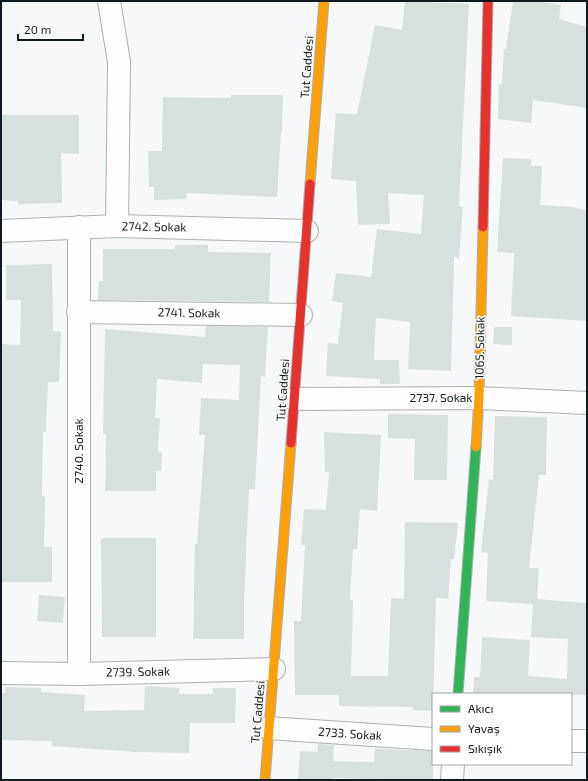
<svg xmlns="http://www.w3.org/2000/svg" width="588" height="781" font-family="'Exo 2',sans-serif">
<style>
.building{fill:#d8dfdf}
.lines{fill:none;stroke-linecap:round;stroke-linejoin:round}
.street-casing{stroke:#a9afb1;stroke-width:24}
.fast-casing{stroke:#a9afb1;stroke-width:11}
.slow-casing{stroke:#a9afb1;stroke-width:11}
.jam-casing{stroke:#a9afb1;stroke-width:11}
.street{stroke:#fefefe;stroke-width:22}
.fast{stroke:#30b455;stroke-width:9}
.slow{stroke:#ff9f0a;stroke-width:9}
.jam{stroke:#e5322d;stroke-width:9}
.labels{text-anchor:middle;stroke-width:3;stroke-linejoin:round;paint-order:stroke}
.street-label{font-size:12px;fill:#0f1a1e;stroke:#fff}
</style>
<rect width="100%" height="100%" fill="#f6f8fa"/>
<g class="building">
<path d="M405 1 469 4 459 206 463 207 459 258 454 257 451 371 408 369 410 322 376 318 374 360H399L400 384H380V379L326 376 328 343 338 344 343 303 332 301 336 273 371 277 377 229 421 234 424 195 388 193 390 224 358 225 356 181 331 179 336 113 357 114 375 25 402 30Z"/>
<path d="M513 1H535L561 5 559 19 587 27V108L533 100 531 123 498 119 499 84H502L504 49H506Z"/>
<path d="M231 95H283L282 132H281L277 197 186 193 187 199 154 200V187H149L148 151H162L163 97 231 98Z"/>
<path d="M1 115H79V154L61 153 62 203 18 204V201L1 200Z"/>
<path d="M503 158 531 159V166H542L540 205 572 207 587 210V321L511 316 514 253 497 252Z"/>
<path d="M175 245H208V252L271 253 269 302 98 300 99 281H103V249H175Z"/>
<path d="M52 264 53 331 61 332 59 382H48L46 432H43L42 496 45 497 44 547H52V582H1V344L20 345 21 300H6V265Z"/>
<path d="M206 326 268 327 265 377 261 376 255 489H249L244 600V639H193L195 544H197L205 435H199L201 398 239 400 240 365 203 364 202 383 157 379 155 418H160L158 452H162L161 471H156V491H105L106 434H103L105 329 205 337Z"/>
<path d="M494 327H512V345L493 344Z"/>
<path d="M388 414 448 415 447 480H414L415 439 388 438Z"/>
<path d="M495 416 547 417 546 475H539L529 568H539L537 599 587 603V695L473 694 474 677H480L482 637 530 640 528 676 567 679 568 639 531 637 533 604 486 601 488 553 481 552 489 479 493 480Z"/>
<path d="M324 432 381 435 377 511 360 509 357 549H353L350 600H353L351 676H388L391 598 404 599 405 522 458 523 454 559H451L448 599 436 598 433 711 413 710V707L339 706V695H295L294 621H301L305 545H301L304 509 326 510 329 472H325Z"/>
<path d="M101 538H156V637H102Z"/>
<path d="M39 595 65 597 63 623 37 621Z"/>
<path d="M145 686 179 688V694H213V688H236L235 723H190L189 753 135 752 52 746V741L1 740V693H5V687L41 688V692L85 695 84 711 144 710Z"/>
<path d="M318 744 334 745 333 761 374 762 375 749 433 751V780L332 778V780H298L300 751 317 752Z"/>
</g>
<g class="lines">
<g class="street-casing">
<g id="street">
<path d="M109 1 119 62 117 226"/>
<path d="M79 227V674"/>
<path d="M1 231 117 226 307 231"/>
<path d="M78 312 301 315"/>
<path d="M294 399 479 398 587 403"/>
<path d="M1 673 79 674 274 669"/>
<path d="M268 728 433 739"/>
<path d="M571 741H587"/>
<path d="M452 780 453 764"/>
</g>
</g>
<g class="fast-casing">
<path id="fast" d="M458 694 476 447"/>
</g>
<g class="slow-casing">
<g id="slow">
<path d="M310 184 324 1"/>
<path d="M476 447 479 398 483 227"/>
<path d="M265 780 291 443"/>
</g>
</g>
<g class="jam-casing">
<g id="jam">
<path d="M483 227 488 1"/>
<path d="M291 443 310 184"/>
</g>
</g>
<use href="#street" class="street"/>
<use href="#fast" class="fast"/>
<use href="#slow" class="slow"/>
<use href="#jam" class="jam"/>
</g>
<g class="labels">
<g class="street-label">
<text transform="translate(307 67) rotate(-86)" y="4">Tut Caddesi</text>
<text transform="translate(154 227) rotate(1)" y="4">2742. Sokak</text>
<text transform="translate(189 313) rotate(1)" y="4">2741. Sokak</text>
<text transform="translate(480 348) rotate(-89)" y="4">1065. Sokak</text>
<text transform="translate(283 390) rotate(-86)" y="4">Tut Caddesi</text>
<text x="441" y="402">2737. Sokak</text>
<text transform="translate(79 451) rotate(-90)" y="4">2740. Sokak</text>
<text transform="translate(138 672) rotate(-1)" y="4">2739. Sokak</text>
<text transform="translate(258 712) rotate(-85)" y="4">Tut Caddesi</text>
<text transform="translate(350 734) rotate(4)" y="4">2733. Sokak</text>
</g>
</g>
<rect width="588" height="781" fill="none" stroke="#0f1a1e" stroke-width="4"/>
<rect x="432" y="693" width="140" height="72" fill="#ffffff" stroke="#9fa3a5"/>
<rect x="440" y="706" width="20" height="6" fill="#30b455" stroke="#9fa3a5"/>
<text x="468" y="713" font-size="12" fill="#0f1a1e">Akıcı</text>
<rect x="440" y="726" width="20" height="6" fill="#ff9f0a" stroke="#9fa3a5"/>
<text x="468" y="733" font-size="12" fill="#0f1a1e">Yavaş</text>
<rect x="440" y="746" width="20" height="6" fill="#e5322d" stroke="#9fa3a5"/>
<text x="468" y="753" font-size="12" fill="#0f1a1e">Sıkışık</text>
<path d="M18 34v6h65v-6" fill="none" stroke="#0f1a1e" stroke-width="2"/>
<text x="24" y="34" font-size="12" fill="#0f1a1e" stroke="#ffffff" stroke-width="3" paint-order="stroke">20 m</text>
</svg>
